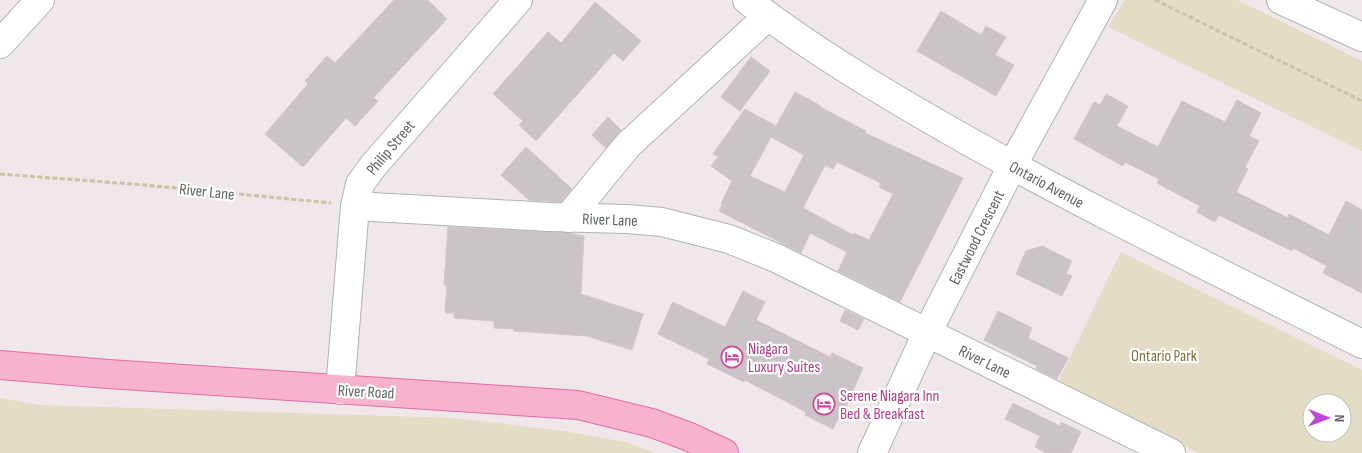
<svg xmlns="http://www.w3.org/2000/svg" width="1362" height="453" font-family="'Sofia Sans Condensed',sans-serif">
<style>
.green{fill:#e3ddc6;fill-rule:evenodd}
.building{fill:#cac3c7;stroke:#d3c5cd;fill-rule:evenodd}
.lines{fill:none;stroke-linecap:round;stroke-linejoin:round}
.minor-casing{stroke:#afb5b1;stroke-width:30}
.major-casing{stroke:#e36ba8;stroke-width:30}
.path{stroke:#c4c7a1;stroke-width:3;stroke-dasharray:5 2.5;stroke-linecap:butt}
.minor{stroke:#fff;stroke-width:28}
.major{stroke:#f7b3ce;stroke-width:28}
.labels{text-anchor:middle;stroke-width:4.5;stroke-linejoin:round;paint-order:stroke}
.street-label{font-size:16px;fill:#5e6560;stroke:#fff}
.hotel-label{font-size:16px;fill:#b23c85;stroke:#fff;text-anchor:start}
.park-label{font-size:16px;fill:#7d723d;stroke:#fff}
</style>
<rect width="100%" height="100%" fill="#efe7ea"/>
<g class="green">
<path d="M1125 0H1237L1362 61V151L1108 27Z"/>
<path d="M1121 252 1362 370V453H1199L1056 386ZM1312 403H1342V433H1312Z"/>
<path d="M0 398 39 405 454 418 564 431 625 442 655 453H0Z"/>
</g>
<g class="building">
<path d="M394 0H428L447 19 373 98 378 101 355 126 346 118 303 167 265 134 308 84 305 81 327 56 335 63Z"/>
<path d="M595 2 641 41 623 61 614 53 536 141 519 125 523 121 493 94 548 32 561 43Z"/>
<path d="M941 11 981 35 986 26 1006 37 995 55 1014 65 996 96 917 51Z"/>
<path d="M751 57 770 71 740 111 721 97Z"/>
<path d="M795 92 821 106 820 107 866 131 865 133 963 178 900 302 838 271 847 252 810 233 801 253 719 211 722 205 721 204 732 181 711 166 718 157 713 154 745 109 776 126ZM771 137 804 155 785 192 750 176ZM837 162 881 183 879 187 893 194 869 240 854 233 853 235 803 208 825 165 833 169Z"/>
<path d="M1106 94 1128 106 1117 126 1158 147 1182 101 1225 122 1237 100 1261 113 1249 136 1259 141 1245 167 1248 169 1236 192 1288 218 1289 214 1329 235 1346 201 1362 210V293L1323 273 1327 266 1293 248 1292 251 1219 215 1215 222 1197 212 1200 206 1157 183 1159 179 1125 162 1123 166 1074 139 1094 102 1100 105Z"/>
<path d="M608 117 621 130 606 148 592 135Z"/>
<path d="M526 147 572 189 561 202 529 200 501 175Z"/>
<path d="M448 227 570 233 584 236 581 294 643 314 632 350 587 336 514 331V329L494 328V321L454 318V313H445L447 285H444Z"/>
<path d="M1042 246 1072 261 1066 274 1072 276 1062 296 1016 274 1026 251Z"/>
<path d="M743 291 765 302 756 320 830 357 832 353 863 368 840 420 838 419 833 429 805 415 806 412 745 380 744 382 707 364 709 359 658 334 673 302 725 327Z"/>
<path d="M845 310 864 319 858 330 840 321Z"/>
<path d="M998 311 1032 328 1028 338 1068 358 1057 379 1036 369 1037 366 984 340Z"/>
<path d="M1013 403 1060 426 1061 422 1081 432 1071 453H1046L1035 447 1040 436 1005 419Z"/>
</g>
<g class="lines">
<g class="minor-casing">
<g id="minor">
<path d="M747 0C809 48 879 90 947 129 1082 206 1223 274 1362 344"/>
<path d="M1281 0 1362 37"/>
<path d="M0 44 40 0"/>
<path d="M355 206 550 217 627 219 662 222 729 239 776 258 1171 453"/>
<path d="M568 218 628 145 768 16"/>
<path d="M340 390 355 206 360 184 373 166 518 0"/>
<path d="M872 453 927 333 1012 166 1103 0"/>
</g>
</g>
<g class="major-casing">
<path id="major" d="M0 365 108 374 578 405 652 423 687 436 724 453"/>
</g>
<g class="path">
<path d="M1155 0 1362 101"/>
<path d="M0 174 145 185 331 203"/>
</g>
<use href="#minor" class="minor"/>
<use href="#major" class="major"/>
</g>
<defs>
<g id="hotel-ring" transform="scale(1.125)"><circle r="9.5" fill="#fff" stroke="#d1479c" stroke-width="1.5"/><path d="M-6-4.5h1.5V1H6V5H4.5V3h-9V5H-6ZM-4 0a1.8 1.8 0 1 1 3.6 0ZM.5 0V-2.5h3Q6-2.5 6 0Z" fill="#d1479c"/></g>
</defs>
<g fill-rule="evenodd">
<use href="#hotel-ring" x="732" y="357"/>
<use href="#hotel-ring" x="824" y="404"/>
</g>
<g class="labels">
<g class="street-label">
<text transform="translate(390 147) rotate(-50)" y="6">Philip Street</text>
<text transform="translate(1047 184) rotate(28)" y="6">Ontario Avenue</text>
<text transform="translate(207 191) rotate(6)" y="6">River Lane</text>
<text transform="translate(610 219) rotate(2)" y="6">River Lane</text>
<text transform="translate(976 237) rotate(-63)" y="6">Eastwood Crescent</text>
<text transform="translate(985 361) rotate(26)" y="6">River Lane</text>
<text transform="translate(366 391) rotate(3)" y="6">River Road</text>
</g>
<g class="hotel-label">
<text x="748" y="354">Niagara<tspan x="748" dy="18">Luxury Suites</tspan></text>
<text x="840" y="401">Serene Niagara Inn<tspan x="840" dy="18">Bed &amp; Breakfast</tspan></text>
</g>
<g class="park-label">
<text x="1164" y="361">Ontario Park</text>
</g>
</g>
<g transform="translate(1327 418) rotate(91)"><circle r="24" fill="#ffffff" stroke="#bfc1bf"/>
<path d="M0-4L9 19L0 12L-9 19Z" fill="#c244d8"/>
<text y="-8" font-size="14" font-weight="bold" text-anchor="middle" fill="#5e6560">N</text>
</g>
</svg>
